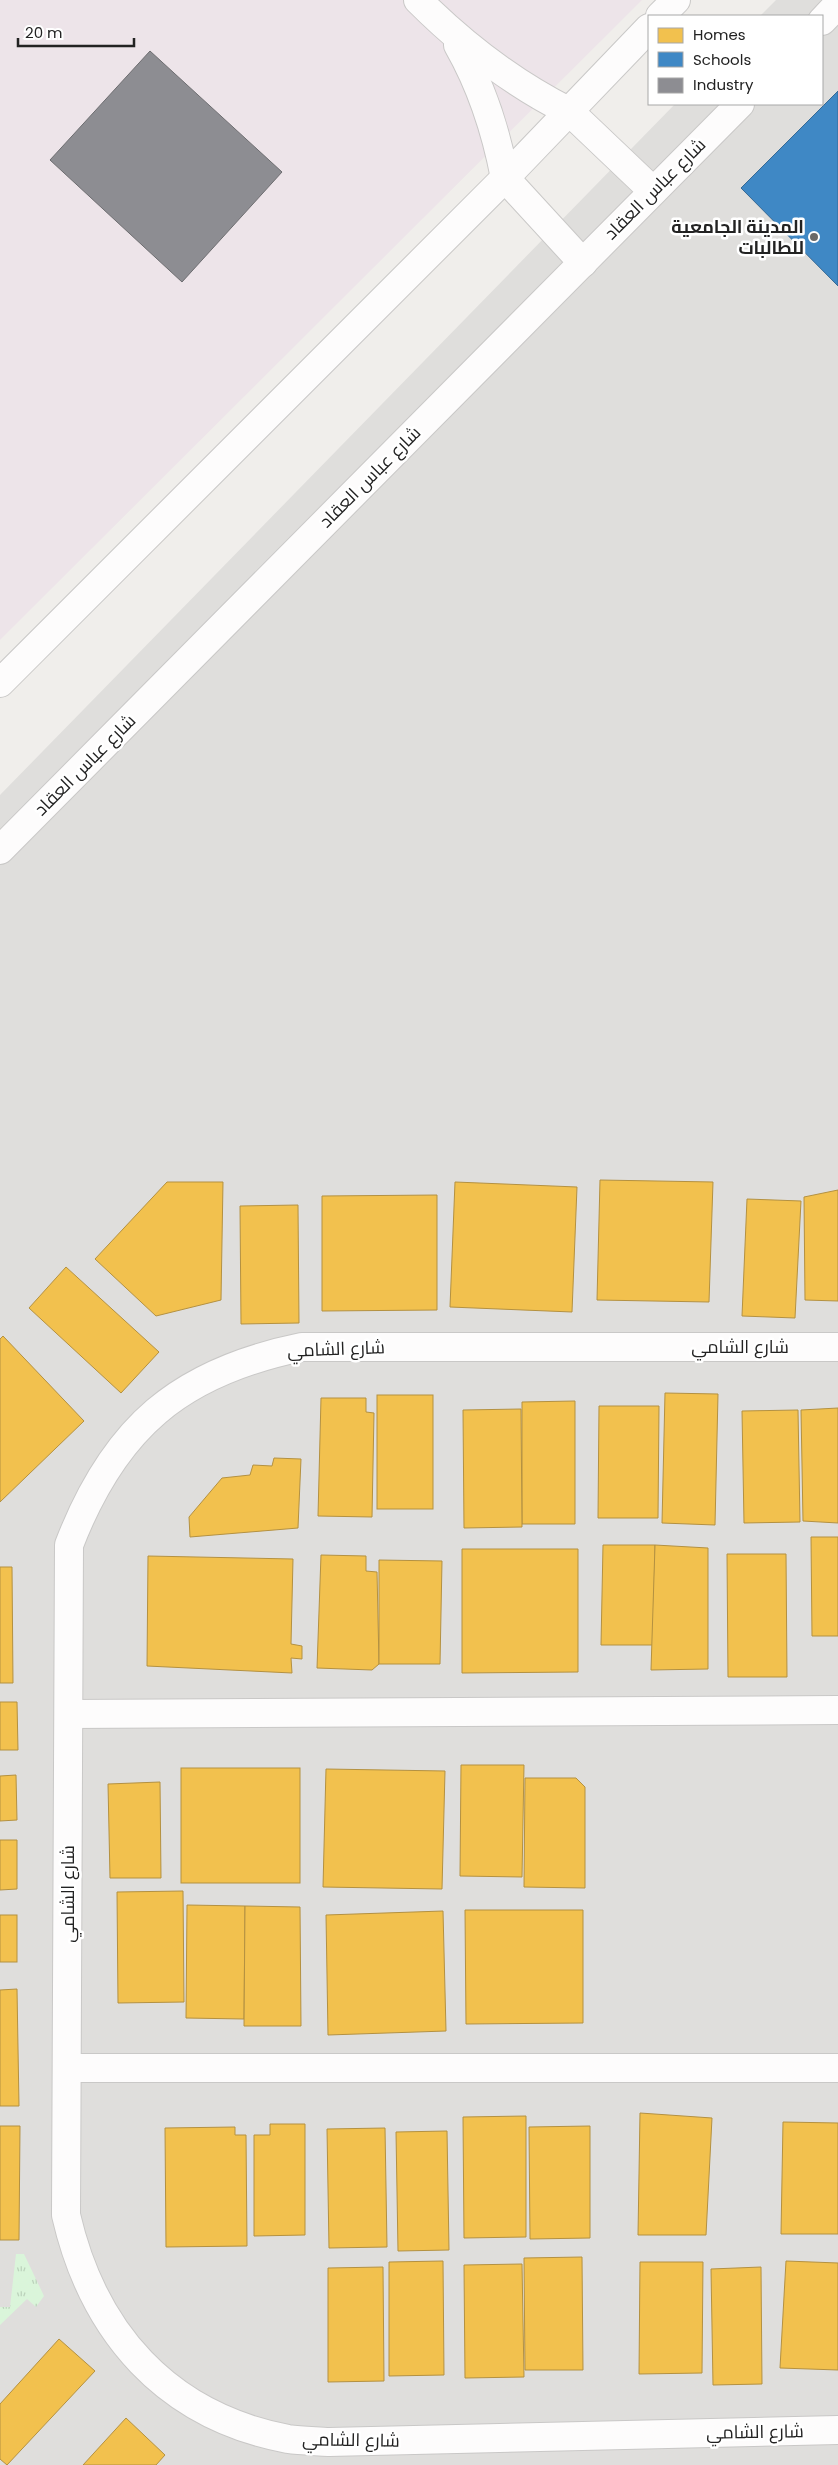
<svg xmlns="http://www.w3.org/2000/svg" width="838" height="2465" font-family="Poppins,Cairo,sans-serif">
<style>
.residential{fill:#dfdedc}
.industrial{fill:#ede4e9}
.park{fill:url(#park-tufts)}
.homes{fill:#f2c14e;stroke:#b49141}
.schools{fill:#3f88c5;stroke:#366994}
.industry{fill:#8d8d92;stroke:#6d6d70}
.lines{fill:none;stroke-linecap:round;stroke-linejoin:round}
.minor-casing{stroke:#c9c8c7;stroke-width:30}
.tertiary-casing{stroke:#c9c8c7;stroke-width:30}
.minor{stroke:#fdfcfc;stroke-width:28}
.tertiary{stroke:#fdfcfc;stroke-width:28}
.poi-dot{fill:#6a6968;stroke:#fff;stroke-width:2}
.labels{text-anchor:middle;stroke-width:5;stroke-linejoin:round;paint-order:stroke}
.street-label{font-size:18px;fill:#222;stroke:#fff}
.poi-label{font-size:18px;font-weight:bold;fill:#222;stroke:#fff;text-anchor:end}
</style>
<defs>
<pattern id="park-tufts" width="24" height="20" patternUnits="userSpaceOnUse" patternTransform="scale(1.25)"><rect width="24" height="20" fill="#daf5da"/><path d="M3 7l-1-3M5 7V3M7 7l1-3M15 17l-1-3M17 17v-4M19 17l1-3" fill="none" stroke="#bbd2bb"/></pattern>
</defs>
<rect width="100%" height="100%" fill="#f0eeeb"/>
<path class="residential" d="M776 0H838V2465H0V795L675 104H822V16H760Z"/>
<path class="industrial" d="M0 0H642L0 640Z"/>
<path class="park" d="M16 2254H24L44 2296 36 2307 27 2299 0 2325V2307H10Z"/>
<g class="homes">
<path d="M600 1180 713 1182 709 1302 597 1300Z"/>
<path d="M167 1182H223L221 1300 156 1316 95 1259Z"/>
<path d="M455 1182 577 1187 572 1312 450 1307Z"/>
<path d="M838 1190V1301L805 1300 804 1197Z"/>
<path d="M437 1195V1310L322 1311V1196Z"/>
<path d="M747 1199 801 1201 795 1318 742 1316Z"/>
<path d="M298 1205 299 1323 241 1324 240 1206Z"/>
<path d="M66 1267 159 1352 121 1393 29 1308Z"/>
<path d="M3 1336 84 1421 0 1502V1339Z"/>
<path d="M665 1393 718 1394 715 1525 662 1523Z"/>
<rect x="377" y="1395" width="56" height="114"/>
<path d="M321 1398H366V1412L374 1413 372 1517 318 1516Z"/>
<path d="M575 1401V1524H522V1402Z"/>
<path d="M599 1406H659L658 1518H598Z"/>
<path d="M838 1408V1523L803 1521 801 1410Z"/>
<path d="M521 1409 522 1527 464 1528 463 1410Z"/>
<path d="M798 1410 800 1522 744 1523 742 1411Z"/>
<path d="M274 1458 301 1459 298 1528 190 1537 189 1517 222 1478 250 1475 253 1465 272 1466Z"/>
<path d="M811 1537H838V1636H812Z"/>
<path d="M603 1545H655L653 1645H601Z"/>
<path d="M655 1545 708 1548V1669L651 1670Z"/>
<path d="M462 1549H578V1672L462 1673Z"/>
<path d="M727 1554H786L787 1677H728Z"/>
<path d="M321 1555 366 1556V1571L377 1572 379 1664 372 1670 317 1668Z"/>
<path d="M148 1556 293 1559 291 1644 302 1646V1659L291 1658 292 1673 147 1666Z"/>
<path d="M379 1560 442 1561 440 1664H379Z"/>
<path d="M0 1567H12L13 1683H0Z"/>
<path d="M0 1702H17L18 1750H0Z"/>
<path d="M461 1765H524L522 1877 460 1876Z"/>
<rect x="181" y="1768" width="119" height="115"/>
<path d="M326 1769 445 1771 442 1889 323 1887Z"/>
<path d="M16 1775 17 1820 0 1821V1776Z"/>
<path d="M525 1778H576L585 1787V1888L524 1887Z"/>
<path d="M160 1782 161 1878H110L108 1784Z"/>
<path d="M0 1840H17V1889L0 1890Z"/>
<path d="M183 1891 184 2002 118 2003 117 1892Z"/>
<path d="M187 1905 245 1906 244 2019 186 2018Z"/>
<path d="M245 1906 300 1907 301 2026H244Z"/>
<path d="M465 1910H583V2023L466 2024Z"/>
<path d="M443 1911 446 2031 328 2035 326 1915Z"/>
<rect x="0" y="1915" width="17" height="47"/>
<path d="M17 1989 19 2106H0V1990Z"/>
<path d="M640 2113 712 2118 706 2235H638Z"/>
<path d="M526 2116V2237L464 2238 463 2117Z"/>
<path d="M783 2122 838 2123V2234H781Z"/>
<path d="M270 2124H305V2235L254 2236V2135H270Z"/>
<path d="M0 2126H20L19 2240H0Z"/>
<path d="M590 2126V2238L530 2239 529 2127Z"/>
<path d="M235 2127V2135H246L247 2246 166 2247 165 2128Z"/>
<path d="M385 2128 387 2247 329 2248 327 2129Z"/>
<path d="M447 2131 449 2250 398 2251 396 2132Z"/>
<path d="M582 2257 583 2370H525L524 2258Z"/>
<path d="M443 2261 444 2375 389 2376V2262Z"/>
<path d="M786 2261 838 2263V2370L780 2368Z"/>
<path d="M640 2262H703L702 2373 639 2374Z"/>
<path d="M522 2264 524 2377 465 2378 464 2265Z"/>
<path d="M383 2267 384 2381 328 2382V2268Z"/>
<path d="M761 2267 762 2384 713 2385 711 2269Z"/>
<path d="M59 2339 95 2371 7 2465 0 2459V2404Z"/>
<path d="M126 2418 165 2455 156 2465H83Z"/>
</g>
<path class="schools" d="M838 91V286L741 188Z"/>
<path class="industry" d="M150 51 282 172 182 282 50 160Z"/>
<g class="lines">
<g class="minor-casing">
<g id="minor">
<path d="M418 0C464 46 512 83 570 112"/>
<path d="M458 45C482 87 496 131 505 178"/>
<path d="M838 1347H302C179 1372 114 1428 69 1545L66 2215C93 2332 166 2416 288 2439 301 2441 316 2441 329 2442L838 2430"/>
<path d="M69 1714 838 1710"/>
<path d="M67 2068H838"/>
</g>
</g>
<g class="tertiary-casing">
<g id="tertiary">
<path d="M660 16 676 0"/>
<path d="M822 21 838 4"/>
<path d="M570 112 653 191"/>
<path d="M505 178 583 263"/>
<path d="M0 683 505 178 649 28"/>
<path d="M0 850 740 104"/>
</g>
</g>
<use href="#minor" class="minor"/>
<use href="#tertiary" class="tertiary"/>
</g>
<circle class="poi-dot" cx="814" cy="237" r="5"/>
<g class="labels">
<g class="street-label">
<text transform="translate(655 189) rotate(-45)" y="6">شارع عباس العقاد</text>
<text transform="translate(370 477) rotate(-45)" y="6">شارع عباس العقاد</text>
<text transform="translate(85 765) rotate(-45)" y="6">شارع عباس العقاد</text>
<text x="740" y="1353">شارع الشامي</text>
<text transform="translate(336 1349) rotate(-2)" y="6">شارع الشامي</text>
<text transform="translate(68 1894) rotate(-90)" y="6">شارع الشامي</text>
<text transform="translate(755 2432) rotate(-1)" y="6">شارع الشامي</text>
<text transform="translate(351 2440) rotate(1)" y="6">شارع الشامي</text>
</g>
<g class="poi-label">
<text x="804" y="233">المدينة الجامعية<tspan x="804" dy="21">للطالبات</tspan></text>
</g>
</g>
<rect x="648" y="15" width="175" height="90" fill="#ffffff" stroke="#a7a7a7"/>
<rect x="658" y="28" width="25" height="15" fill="#f2c14e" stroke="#a7a7a7"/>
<text x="693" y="40" font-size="15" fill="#222222">Homes</text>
<rect x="658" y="52" width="25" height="15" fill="#3f88c5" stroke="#a7a7a7"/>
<text x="693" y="65" font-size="15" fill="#222222">Schools</text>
<rect x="658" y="78" width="25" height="15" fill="#8d8d92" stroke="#a7a7a7"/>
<text x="693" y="90" font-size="15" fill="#222222">Industry</text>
<path d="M18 38v8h116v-8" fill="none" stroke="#222222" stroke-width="2.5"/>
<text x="25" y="38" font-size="15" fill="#222222" stroke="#ffffff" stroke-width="4" paint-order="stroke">20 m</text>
</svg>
